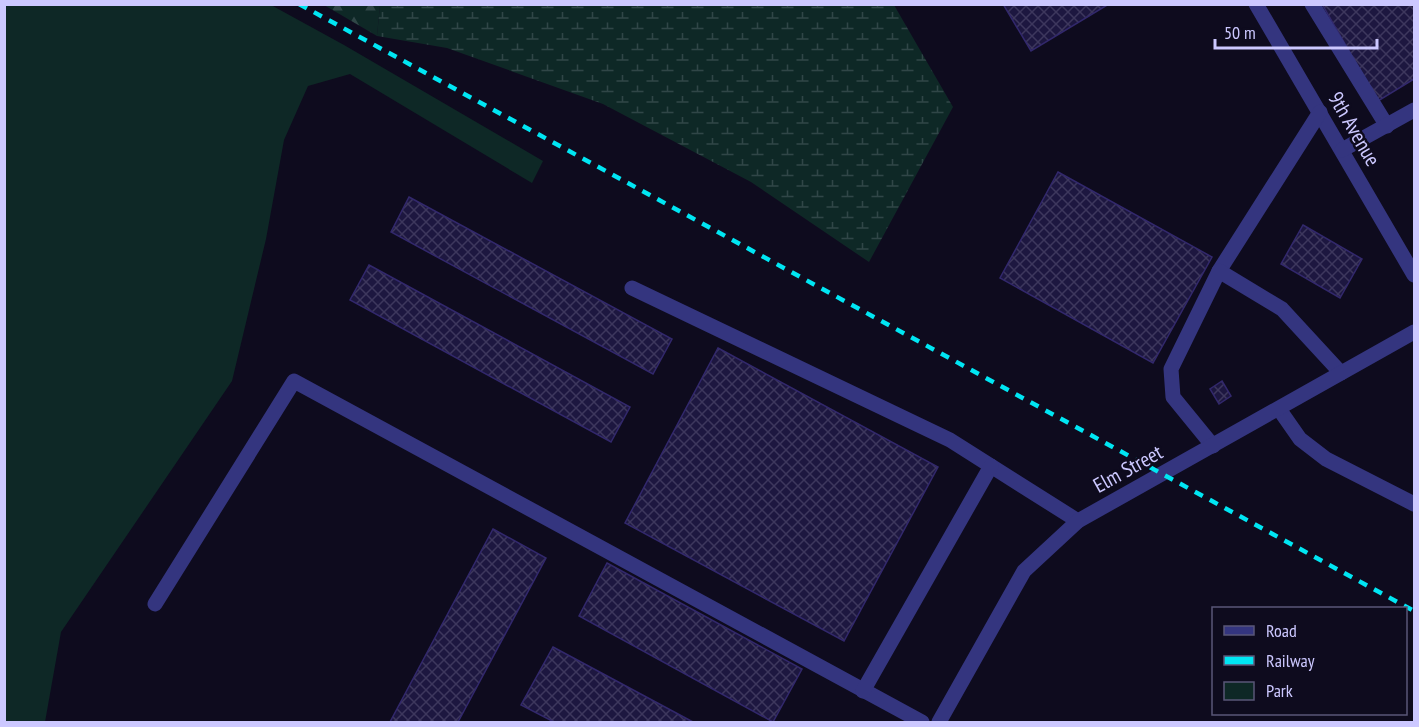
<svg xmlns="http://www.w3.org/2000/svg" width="1419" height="727" font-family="'PT Sans Narrow',sans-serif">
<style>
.green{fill:#0e2826}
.forest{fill:url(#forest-firs)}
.wetland{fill:url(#wetland-marsh)}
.building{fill:url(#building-cross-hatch);stroke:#32286c;stroke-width:1.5}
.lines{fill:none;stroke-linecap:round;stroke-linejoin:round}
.minor{stroke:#34357f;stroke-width:15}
.rail{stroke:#00e6f3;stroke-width:4.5;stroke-dasharray:9 8;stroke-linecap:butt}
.labels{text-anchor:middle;stroke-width:5;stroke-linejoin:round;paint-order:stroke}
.street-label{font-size:21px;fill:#ccc8ff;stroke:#0e0b1e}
</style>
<defs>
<pattern id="forest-firs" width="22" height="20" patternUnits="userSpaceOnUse" patternTransform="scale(1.5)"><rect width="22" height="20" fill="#0e2826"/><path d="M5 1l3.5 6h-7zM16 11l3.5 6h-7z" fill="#304647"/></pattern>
<pattern id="wetland-marsh" width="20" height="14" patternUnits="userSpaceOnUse" patternTransform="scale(1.5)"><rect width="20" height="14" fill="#0e2826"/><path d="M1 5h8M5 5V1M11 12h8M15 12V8" fill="none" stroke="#304647"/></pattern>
<pattern id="building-cross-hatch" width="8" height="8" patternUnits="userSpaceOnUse" patternTransform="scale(1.5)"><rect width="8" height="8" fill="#1d1740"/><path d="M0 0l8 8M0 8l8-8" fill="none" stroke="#3d375d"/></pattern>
</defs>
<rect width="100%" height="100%" fill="#0e0b1e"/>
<path class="green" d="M4 5H271L344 45 543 161 532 183 350 74 308 86 284 140 266 239 232 381 61 632 45 722H5Z"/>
<path class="forest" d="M324 5H380L377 36Z"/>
<path class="wetland" d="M380 5H894L953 107 869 262 751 182 603 104 447 48 377 36Z"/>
<g class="building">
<path d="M1003 4H1109L1031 51Z"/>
<path d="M1322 4H1414V79L1378 101Z"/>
<path d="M1058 172 1212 257 1153 363 1000 278Z"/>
<path d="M409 197 672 339 653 374 391 232Z"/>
<path d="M1303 225 1362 259 1340 298 1281 264Z"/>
<path d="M369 265 630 407 611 442 350 300Z"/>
<path d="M718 348 938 467 844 641 625 523Z"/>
<path d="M1222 381 1231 396 1219 404 1210 389Z"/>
<path d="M493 529 546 558 458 722H390Z"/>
<path d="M607 563 802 669 773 722 579 616Z"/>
<path d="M553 647 693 722H554L521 705Z"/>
</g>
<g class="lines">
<g class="minor">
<path d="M1256 4 1414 275"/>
<path d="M1312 4 1387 126"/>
<path d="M1342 150 1414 110"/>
<path d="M1219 271 1320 112"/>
<path d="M632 288 950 440 1078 521"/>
<path d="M1279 409 1300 439 1326 459 1414 504"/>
<path d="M1213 446 1173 397 1171 369 1219 271 1282 309 1341 373"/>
<path d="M155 604 294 381 922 722"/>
<path d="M863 691 991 466"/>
<path d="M939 722 1024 571 1078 521 1414 332"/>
</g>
<path class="rail" d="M299 4 1414 611"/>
</g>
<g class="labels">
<g class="street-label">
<text transform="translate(1354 129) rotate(60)" y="7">9th Avenue</text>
<text transform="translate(1128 469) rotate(-29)" y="7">Elm Street</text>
</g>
</g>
<rect width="1419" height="727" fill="none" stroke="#ccc8ff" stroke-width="12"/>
<rect x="1212" y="607" width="195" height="108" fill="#0e0b1e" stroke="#5a5778" stroke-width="1.5"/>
<rect x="1224" y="626" width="30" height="9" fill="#34357f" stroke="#5a5778" stroke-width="1.5"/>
<text x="1266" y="637" font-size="18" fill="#ccc8ff">Road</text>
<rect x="1224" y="656" width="30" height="9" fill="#00e6f3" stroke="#5a5778" stroke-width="1.5"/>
<text x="1266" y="667" font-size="18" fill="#ccc8ff">Railway</text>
<rect x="1224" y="682" width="30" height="18" fill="#0e2826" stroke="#5a5778" stroke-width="1.5"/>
<text x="1266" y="697" font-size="18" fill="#ccc8ff">Park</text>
<path d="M1215 39v9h162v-9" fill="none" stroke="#ccc8ff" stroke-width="3"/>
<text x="1224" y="39" font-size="18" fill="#ccc8ff" stroke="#0e0b1e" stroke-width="4.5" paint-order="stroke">50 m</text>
</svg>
